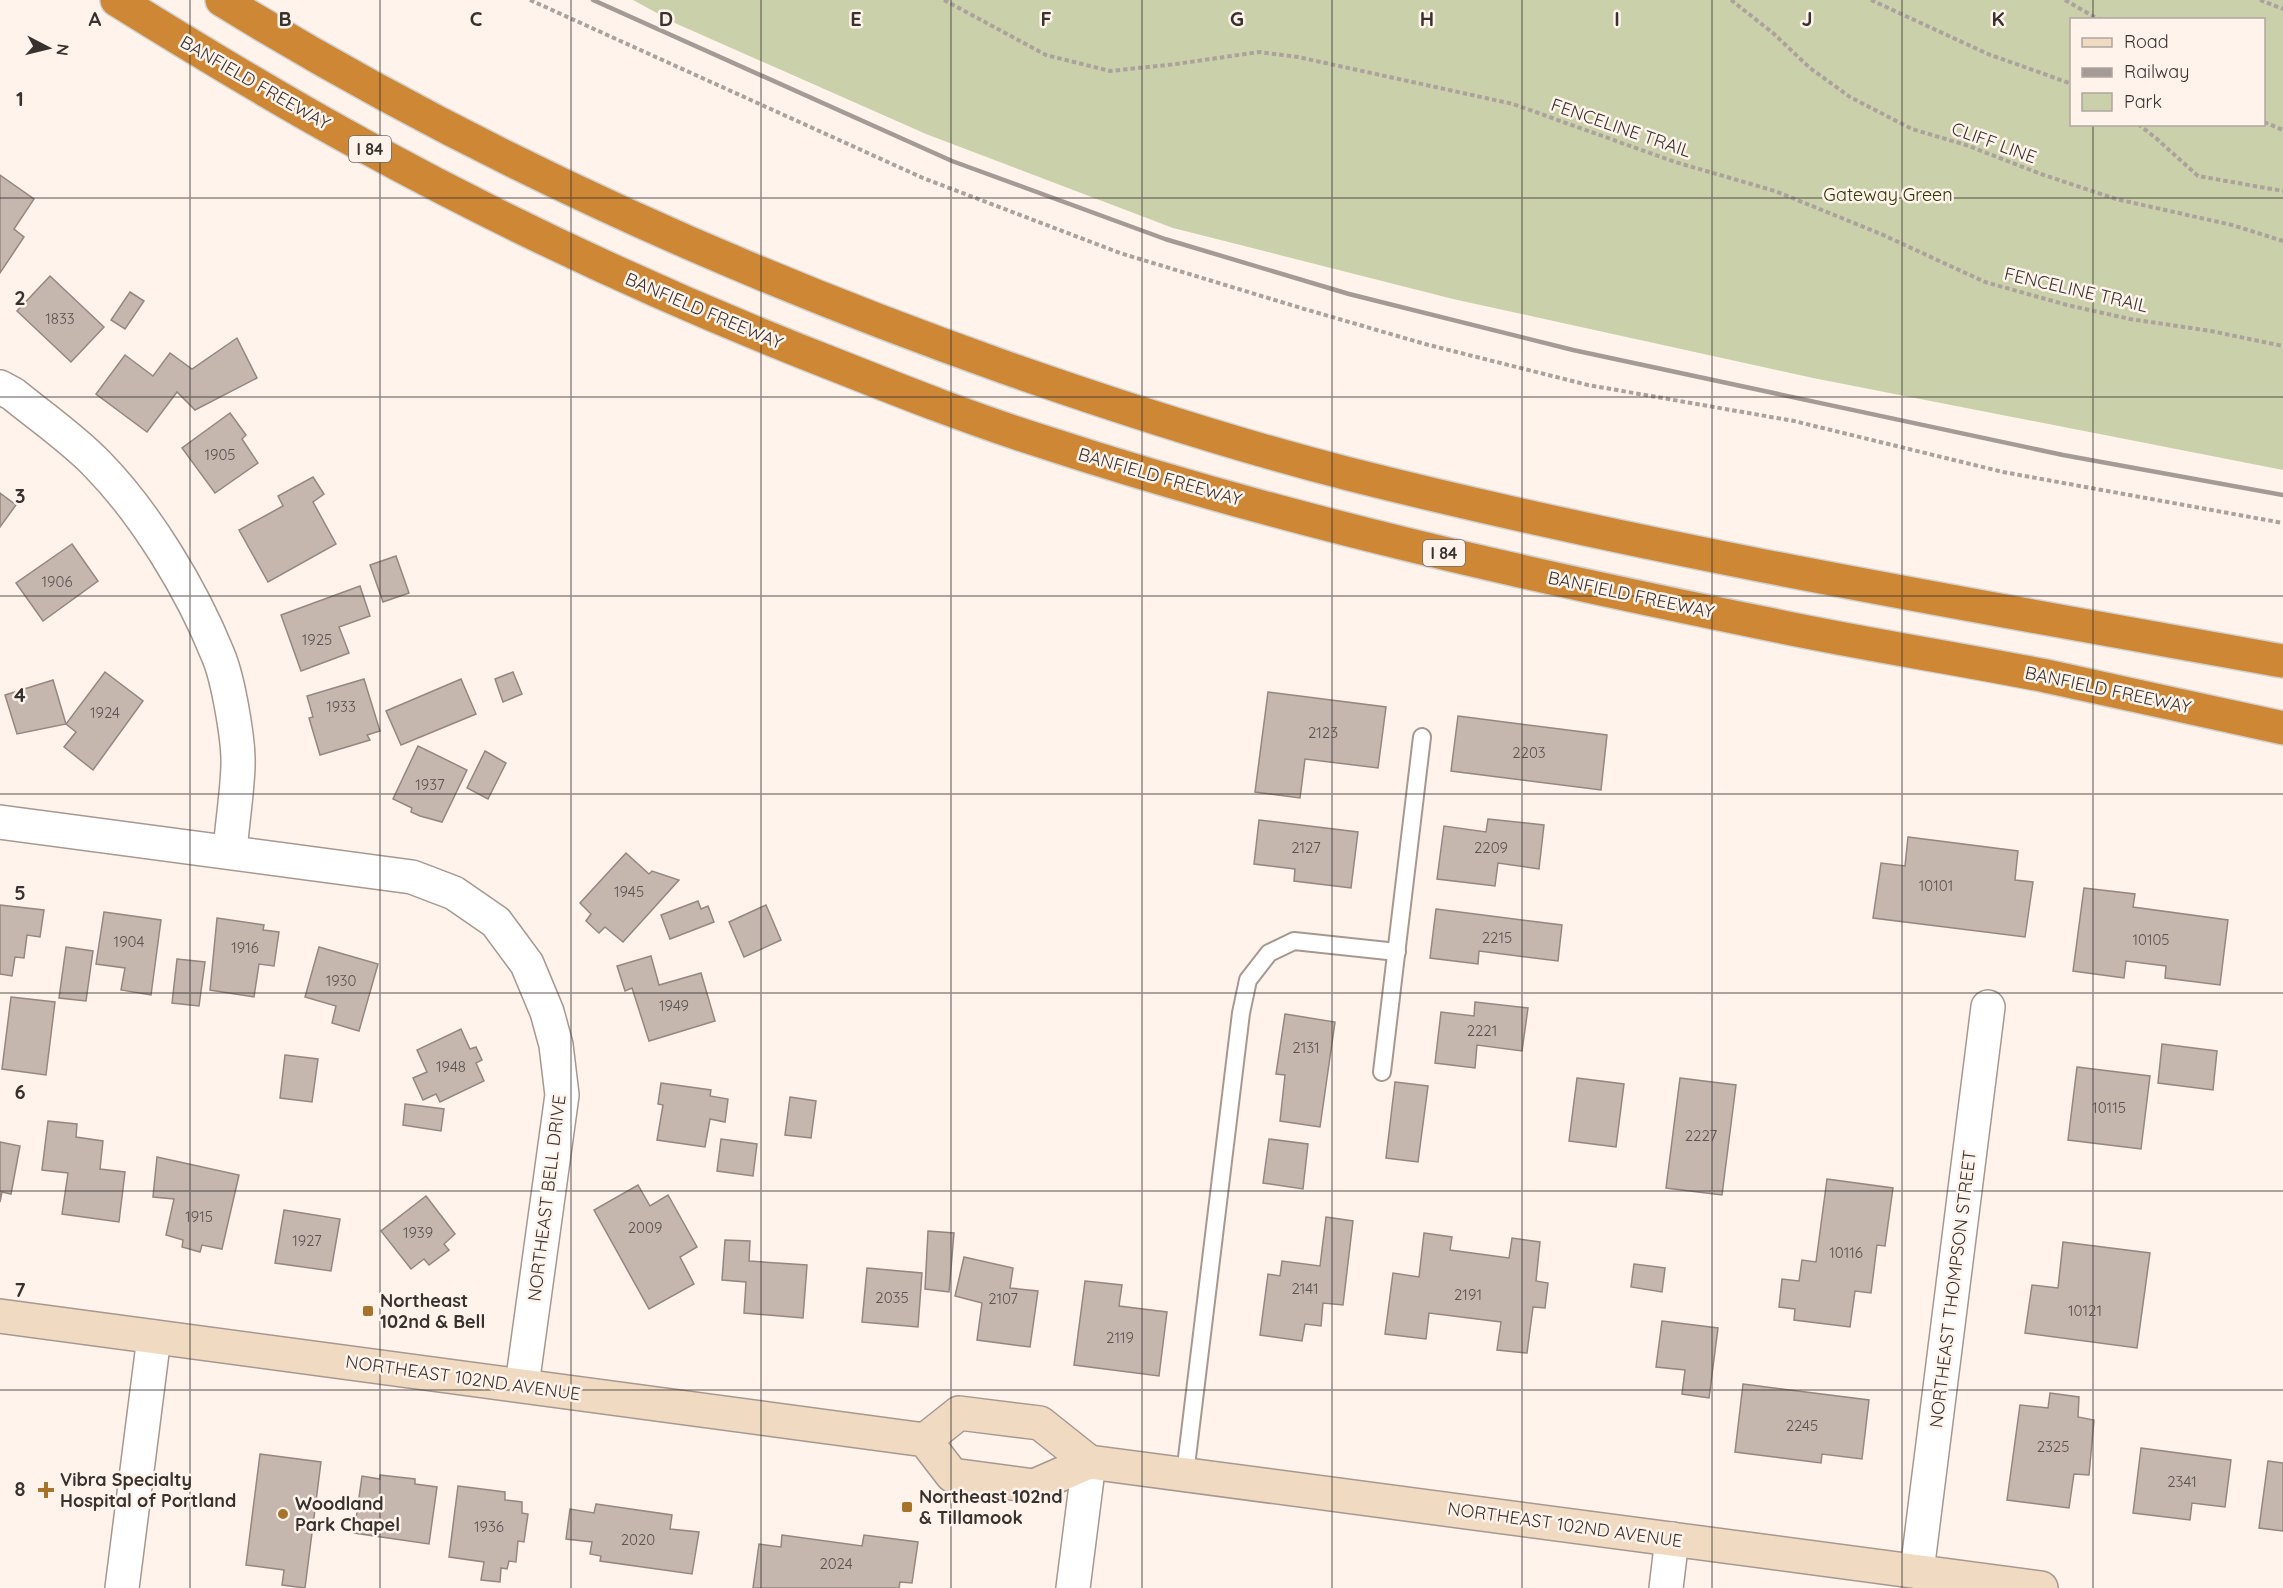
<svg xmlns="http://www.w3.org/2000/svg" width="2283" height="1588" font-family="Quicksand,sans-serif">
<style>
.green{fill:#cad1aa;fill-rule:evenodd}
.building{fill:#c5b6ae;stroke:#95877f;stroke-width:1.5}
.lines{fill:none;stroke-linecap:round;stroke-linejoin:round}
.lane-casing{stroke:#a69890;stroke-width:20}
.street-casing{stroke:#a69890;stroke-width:36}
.secondary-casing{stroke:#a69890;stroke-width:36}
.highway-casing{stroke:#d3d2d1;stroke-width:36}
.path{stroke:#aca29d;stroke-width:4;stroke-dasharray:4.5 3;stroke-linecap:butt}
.lane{stroke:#fff;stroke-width:16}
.street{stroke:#fff;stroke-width:33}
.secondary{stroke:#f0dbc2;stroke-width:33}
.highway{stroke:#ce8735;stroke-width:33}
.rail{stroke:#a59b96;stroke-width:4.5}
.grid{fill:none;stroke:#38322f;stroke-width:1.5;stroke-opacity:0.55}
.poi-dot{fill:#a6732a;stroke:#fff3ec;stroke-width:2}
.labels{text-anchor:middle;stroke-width:5;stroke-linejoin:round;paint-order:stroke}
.number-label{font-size:15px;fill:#5b534f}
.shield{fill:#fff3ec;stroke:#746c68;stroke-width:1.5}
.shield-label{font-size:16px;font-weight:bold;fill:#38322f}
.street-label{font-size:18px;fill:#38322f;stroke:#fff3ec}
.park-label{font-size:18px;fill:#323700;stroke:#fff3ec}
.poi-label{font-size:18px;font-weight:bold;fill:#38322f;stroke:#fff3ec;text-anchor:start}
.grid-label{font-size:20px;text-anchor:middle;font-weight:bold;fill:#38322f;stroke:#fff3ec;stroke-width:5;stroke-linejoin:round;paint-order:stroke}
</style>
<rect width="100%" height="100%" fill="#fff3ec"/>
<path class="green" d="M633 0H2283V470L1813 378 1453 299 1173 228 926 134 677 24ZM2072 20H2264V124H2072Z"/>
<g class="building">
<path d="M0 175 34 199 14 229 24 237 0 273Z"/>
<path d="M50 276 104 327 71 362 17 311Z"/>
<path d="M130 292 144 301 125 329 111 320Z"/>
<path d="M237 338 257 378 195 410 177 392 147 432 96 394 125 355 153 376 170 353 192 369Z"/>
<path d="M230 413 246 435 242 439 258 463 215 493 182 448Z"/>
<path d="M313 477 324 494 313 502 336 544 268 582 239 530 283 506 278 496Z"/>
<path d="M0 493 16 505 0 527Z"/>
<path d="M72 544 98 581 43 621 16 583Z"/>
<path d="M396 556 409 593 383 602 370 565Z"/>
<path d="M360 586 370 616 339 627 349 653 301 671 281 615Z"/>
<path d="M105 672 143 701 93 770 64 747 76 732 66 724Z"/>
<path d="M513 672 522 694 503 702 495 679Z"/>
<path d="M364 679 380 731 367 735 370 740 320 755 309 718 313 717 307 696Z"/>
<path d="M461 679 476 714 401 745 386 711Z"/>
<path d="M53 680 66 724 17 734 5 695Z"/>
<path d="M1268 692 1386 707 1378 768 1305 759 1300 798 1255 792Z"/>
<path d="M1458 716 1607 735 1601 790 1451 771Z"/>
<path d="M418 746 467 770 442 822 420 816 411 812 412 808 393 799Z"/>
<path d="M485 751 506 763 488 799 467 788Z"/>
<path d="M1488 819 1544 825 1539 869 1498 863 1495 886 1437 879 1444 826 1486 832Z"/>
<path d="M1259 820 1358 832 1351 888 1294 881 1295 869 1254 864Z"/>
<path d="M1908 837 2018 851 2015 880 2033 882 2025 937 1873 918 1881 863 1905 866Z"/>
<path d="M626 853 649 874 652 871 679 880 623 942 605 927 599 933 586 921 591 914 580 903Z"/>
<path d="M2084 888 2135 894 2133 907 2228 920 2220 985 2165 978 2166 966 2126 961 2124 978 2073 971Z"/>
<path d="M698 901 701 909 708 906 714 922 670 939 661 915Z"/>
<path d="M0 905 44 910 40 937 27 935 24 958 15 957 12 976 0 974Z"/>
<path d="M766 905 781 940 744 957 729 922Z"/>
<path d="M1436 909 1562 925 1558 961 1479 951 1478 964 1430 958Z"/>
<path d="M104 912 161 920 151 995 121 990 125 968 96 964Z"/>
<path d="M217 918 264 925 263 930 279 932 274 966 259 964 254 997 210 990Z"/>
<path d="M66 947 93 951 86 1001 59 998Z"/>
<path d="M319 947 378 964 359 1031 332 1023 336 1006 305 997Z"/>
<path d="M651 956 659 985 701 973 715 1021 649 1041 632 988 625 991 617 966Z"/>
<path d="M177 959 205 962 199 1006 172 1003Z"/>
<path d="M11 997 55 1002 46 1075 2 1069Z"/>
<path d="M1475 1002 1528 1008 1522 1051 1477 1045 1475 1068 1435 1063 1441 1012 1474 1016Z"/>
<path d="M1285 1014 1335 1022 1320 1127 1280 1121 1285 1075 1276 1074Z"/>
<path d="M461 1029 470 1049 476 1047 482 1060 476 1063 484 1081 440 1102 436 1094 423 1100 413 1078 427 1072 417 1050Z"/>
<path d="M2162 1044 2217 1051 2213 1090 2158 1083Z"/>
<path d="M285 1055 318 1059 312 1102 280 1098Z"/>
<path d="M2077 1067 2150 1076 2141 1149 2068 1140Z"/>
<path d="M1577 1078 1624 1084 1616 1147 1569 1141Z"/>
<path d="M1680 1078 1736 1085 1722 1195 1666 1188Z"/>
<path d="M1395 1082 1428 1086 1418 1162 1386 1158Z"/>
<path d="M661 1083 711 1090 710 1096 728 1099 725 1122 710 1119 705 1147 657 1140 663 1105 658 1104Z"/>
<path d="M790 1097 816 1101 811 1138 785 1135Z"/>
<path d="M405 1104 444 1109 441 1131 403 1125Z"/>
<path d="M48 1121 77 1124 76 1137 103 1141 100 1169 125 1172 119 1222 62 1214 68 1173 42 1170Z"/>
<path d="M721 1139 757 1144 753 1176 717 1171Z"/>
<path d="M1269 1139 1308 1144 1303 1189 1263 1183Z"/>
<path d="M0 1142 20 1146 11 1194 2 1192 0 1202Z"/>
<path d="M157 1157 239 1175 222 1249 202 1245 200 1252 182 1247 183 1240 166 1235 174 1199 153 1197Z"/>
<path d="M1827 1179 1893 1188 1885 1246 1877 1245 1871 1293 1855 1291 1850 1327 1794 1320 1795 1309 1779 1307 1782 1279 1799 1281 1802 1260 1816 1262Z"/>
<path d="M638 1185 650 1206 668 1195 697 1247 680 1257 694 1284 649 1309 594 1210Z"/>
<path d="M426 1196 455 1234 444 1244 449 1250 429 1265 424 1259 411 1269 381 1231Z"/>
<path d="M284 1210 340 1219 331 1271 275 1263Z"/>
<path d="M1326 1217 1353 1221 1343 1305 1323 1303 1321 1326 1305 1324 1302 1341 1260 1335 1268 1274 1280 1276 1282 1261 1320 1266Z"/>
<path d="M928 1231 954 1233 949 1292 925 1289Z"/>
<path d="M1424 1233 1452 1237 1450 1250 1509 1258 1512 1238 1540 1242 1536 1281 1548 1283 1545 1308 1533 1307 1527 1353 1497 1350 1501 1322 1429 1313 1426 1339 1385 1334 1393 1273 1419 1277Z"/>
<path d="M725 1240 750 1241 749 1261 807 1265 803 1318 744 1313 746 1282 722 1280Z"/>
<path d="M2063 1242 2150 1253 2137 1348 2025 1333 2032 1285 2058 1288Z"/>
<path d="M964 1257 1013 1268 1010 1288 1038 1291 1030 1347 977 1340 982 1303 955 1296Z"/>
<path d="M1634 1264 1665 1268 1662 1292 1631 1287Z"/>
<path d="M867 1268 922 1273 918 1327 862 1322Z"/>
<path d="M1085 1281 1122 1285 1119 1306 1167 1312 1159 1376 1074 1365Z"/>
<path d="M1662 1321 1718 1328 1709 1398 1682 1394 1685 1370 1656 1367Z"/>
<path d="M1743 1384 1869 1400 1862 1459 1822 1454 1821 1463 1735 1452Z"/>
<path d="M2050 1393 2079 1397 2078 1417 2094 1420 2089 1475 2074 1474 2069 1508 2007 1500 2020 1405 2048 1408Z"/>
<path d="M2141 1448 2231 1460 2225 1507 2192 1503 2190 1520 2133 1513Z"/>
<path d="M260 1454 321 1462 305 1588 282 1585 284 1570 246 1565Z"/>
<path d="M2268 1461 2283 1463V1531L2259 1528Z"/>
<path d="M380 1475 415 1479V1484L437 1487 429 1544 354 1533 362 1476 380 1479Z"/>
<path d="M458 1486 505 1492V1500L522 1502V1513L528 1514 524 1542 518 1541 516 1562 509 1561 507 1569 501 1568 500 1582 481 1580 484 1562 449 1557Z"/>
<path d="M596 1504 672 1515 670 1529 699 1532 692 1574 600 1561 601 1556 590 1554 592 1542 566 1539 570 1509 594 1513Z"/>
<path d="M782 1535 862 1546 864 1535 918 1542 912 1583 900 1582 899 1588H753L759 1544 781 1547Z"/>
</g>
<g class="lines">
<g class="lane-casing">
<g id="lane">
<path d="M1382 1072 1422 737"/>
<path d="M1185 1474 1241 1013 1248 980 1269 953 1294 941 1397 952"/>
</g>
</g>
<g class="street-casing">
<g id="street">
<path d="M0 387 13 394C41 417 72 438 97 464 146 514 192 590 218 655 228 678 239 741 238 766 237 795 232 824 230 852"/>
<path d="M0 822 412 877 454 893 496 922 527 964 547 1012 556 1045 562 1095 522 1385"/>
<path d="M1917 1571 1988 1007"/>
<path d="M122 1588 154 1337"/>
<path d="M1073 1588 1089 1462"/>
<path d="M1666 1588 1672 1539"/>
</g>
</g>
<g class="secondary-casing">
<g id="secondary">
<path d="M0 1316 925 1440 952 1475 1034 1486 1089 1462 2041 1588"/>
<path d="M925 1440 959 1413 1040 1423 1089 1462"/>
</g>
</g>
<g class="highway-casing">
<g id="highway">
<path d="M117 0C199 51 281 101 366 147 518 230 676 303 838 366 906 393 974 420 1044 442 1282 520 1527 575 1773 625 1863 644 1955 658 2046 676 2125 693 2204 711 2283 728"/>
<path d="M222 0C467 151 733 271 1004 367 1118 407 1232 444 1349 474 1657 552 1971 605 2283 661"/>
</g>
</g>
<g class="path">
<path d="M530 0 923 178 1120 253 1301 308 1425 344 1588 385 1794 421 2003 472 2283 523"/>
<path d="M944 0 1046 55 1110 71 1176 64 1259 52 1298 57 1513 104 1675 162 1775 191 1881 234 1985 282 2067 305 2130 319 2211 331 2283 346"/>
<path d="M1731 0 1773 33 1810 68 1850 97 1912 129 1966 145 2041 174 2116 199 2232 225 2283 241"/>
<path d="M1871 0 1988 54 2072 84"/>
<path d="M2065 0 2100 20"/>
<path d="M2260 0 2283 9"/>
<path d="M2264 122 2283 130"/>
<path d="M2138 124 2157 139 2198 176 2283 191"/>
</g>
<use href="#lane" class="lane"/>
<use href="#street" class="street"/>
<use href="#secondary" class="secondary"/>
<use href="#highway" class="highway"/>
<path class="rail" d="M593 0 952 161 1165 239 1349 294 1573 350 2063 455 2283 495"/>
</g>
<path class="grid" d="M190 0V1588M380 0V1588M571 0V1588M761 0V1588M951 0V1588M1142 0V1588M1332 0V1588M1522 0V1588M1712 0V1588M1902 0V1588M2093 0V20M2093 124V1588M0 198H2283M0 397H2283M0 596H2283M0 794H2283M0 993H2283M0 1191H2283M0 1390H2283"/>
<g class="poi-dot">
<rect x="362" y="1305" width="12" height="12" rx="3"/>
<path d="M43 1481h6v6h6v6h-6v6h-6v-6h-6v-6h6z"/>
<rect x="901" y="1501" width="12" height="12" rx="3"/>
<circle cx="283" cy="1514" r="6"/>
</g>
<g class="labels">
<g class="number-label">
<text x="60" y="324">1833</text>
<text x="220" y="460">1905</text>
<text x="57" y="587">1906</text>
<text x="317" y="645">1925</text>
<text x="341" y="712">1933</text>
<text x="105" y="718">1924</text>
<text x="1323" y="738">2123</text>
<text x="1529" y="758">2203</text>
<text x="430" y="790">1937</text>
<text x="1306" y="853">2127</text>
<text x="1491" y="853">2209</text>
<text x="1936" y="891">10101</text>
<text x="629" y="897">1945</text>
<text x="1497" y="943">2215</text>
<text x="2151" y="945">10105</text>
<text x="129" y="947">1904</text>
<text x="245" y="953">1916</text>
<text x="341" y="986">1930</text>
<text x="674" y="1011">1949</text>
<text x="1482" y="1036">2221</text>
<text x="1306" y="1053">2131</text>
<text x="451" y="1072">1948</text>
<text x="2109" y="1113">10115</text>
<text x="1701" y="1141">2227</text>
<text x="199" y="1222">1915</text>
<text x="645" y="1233">2009</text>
<text x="418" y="1238">1939</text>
<text x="307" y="1246">1927</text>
<text x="1846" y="1258">10116</text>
<text x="1305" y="1294">2141</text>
<text x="1468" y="1300">2191</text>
<text x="892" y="1303">2035</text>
<text x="1003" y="1304">2107</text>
<text x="2085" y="1316">10121</text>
<text x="1120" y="1343">2119</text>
<text x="1802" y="1431">2245</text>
<text x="2053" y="1452">2325</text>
<text x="2182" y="1487">2341</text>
<text x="489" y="1532">1936</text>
<text x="638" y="1545">2020</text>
<text x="836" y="1569">2024</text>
</g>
<g class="shield">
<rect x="349" y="136" width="42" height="26" rx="4.5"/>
<rect x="1423" y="540" width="42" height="26" rx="4.5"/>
</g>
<g class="shield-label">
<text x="370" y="155">I 84</text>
<text x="1444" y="559">I 84</text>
</g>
<g class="street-label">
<text transform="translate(255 83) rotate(30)" y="6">BANFIELD FREEWAY</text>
<text transform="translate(1621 128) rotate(19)" y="6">FENCELINE TRAIL</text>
<text transform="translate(1994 143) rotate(20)" y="6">CLIFF LINE</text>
<text transform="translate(2076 290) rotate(13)" y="6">FENCELINE TRAIL</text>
<text transform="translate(704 311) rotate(23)" y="6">BANFIELD FREEWAY</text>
<text transform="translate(1160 477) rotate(16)" y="6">BANFIELD FREEWAY</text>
<text transform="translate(1631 595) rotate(12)" y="6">BANFIELD FREEWAY</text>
<text transform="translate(2108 690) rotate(12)" y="6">BANFIELD FREEWAY</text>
<text transform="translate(547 1198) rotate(-83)" y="6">NORTHEAST BELL DRIVE</text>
<text transform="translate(1953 1289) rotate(-83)" y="6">NORTHEAST THOMPSON STREET</text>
<text transform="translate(463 1378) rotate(8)" y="6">NORTHEAST 102ND AVENUE</text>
<text transform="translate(1565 1525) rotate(8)" y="6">NORTHEAST 102ND AVENUE</text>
</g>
<g class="park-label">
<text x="1888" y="201">Gateway Green</text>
</g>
<g class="poi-label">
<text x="380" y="1307">Northeast<tspan x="380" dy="21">102nd &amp; Bell</tspan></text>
<text x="60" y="1486">Vibra Specialty<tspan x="60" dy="21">Hospital of Portland</tspan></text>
<text x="919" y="1503">Northeast 102nd<tspan x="919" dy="21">&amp; Tillamook</tspan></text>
<text x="295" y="1510">Woodland<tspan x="295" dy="21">Park Chapel</tspan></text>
</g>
</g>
<g class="grid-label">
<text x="95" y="26">A</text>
<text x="285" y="26">B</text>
<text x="476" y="26">C</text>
<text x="666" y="26">D</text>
<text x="856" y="26">E</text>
<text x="1046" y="26">F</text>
<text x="1237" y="26">G</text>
<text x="1427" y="26">H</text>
<text x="1617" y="26">I</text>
<text x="1807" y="26">J</text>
<text x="1998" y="26">K</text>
<text x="20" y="106">1</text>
<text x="20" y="305">2</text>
<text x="20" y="503">3</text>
<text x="20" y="702">4</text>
<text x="20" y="900">5</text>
<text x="20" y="1099">6</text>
<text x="20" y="1297">7</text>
<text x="20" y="1496">8</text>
</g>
<rect x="2070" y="18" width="195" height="108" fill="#fff3ec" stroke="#afa6a0" stroke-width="1.5"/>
<rect x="2082" y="38" width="30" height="9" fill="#f0dbc2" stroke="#afa6a0" stroke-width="1.5"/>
<text x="2124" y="48" font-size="18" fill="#38322f">Road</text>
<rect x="2082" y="68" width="30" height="9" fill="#a59b96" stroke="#afa6a0" stroke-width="1.5"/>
<text x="2124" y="78" font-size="18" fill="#38322f">Railway</text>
<rect x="2082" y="93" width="30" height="18" fill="#cad1aa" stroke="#afa6a0" stroke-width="1.5"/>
<text x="2124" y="108" font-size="18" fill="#38322f">Park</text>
<g transform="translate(48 48) rotate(97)" stroke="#fff3ec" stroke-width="4.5" paint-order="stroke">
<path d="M0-4.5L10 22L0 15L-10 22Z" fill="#38322f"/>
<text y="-9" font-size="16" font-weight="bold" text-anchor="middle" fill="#38322f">N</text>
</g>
</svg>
